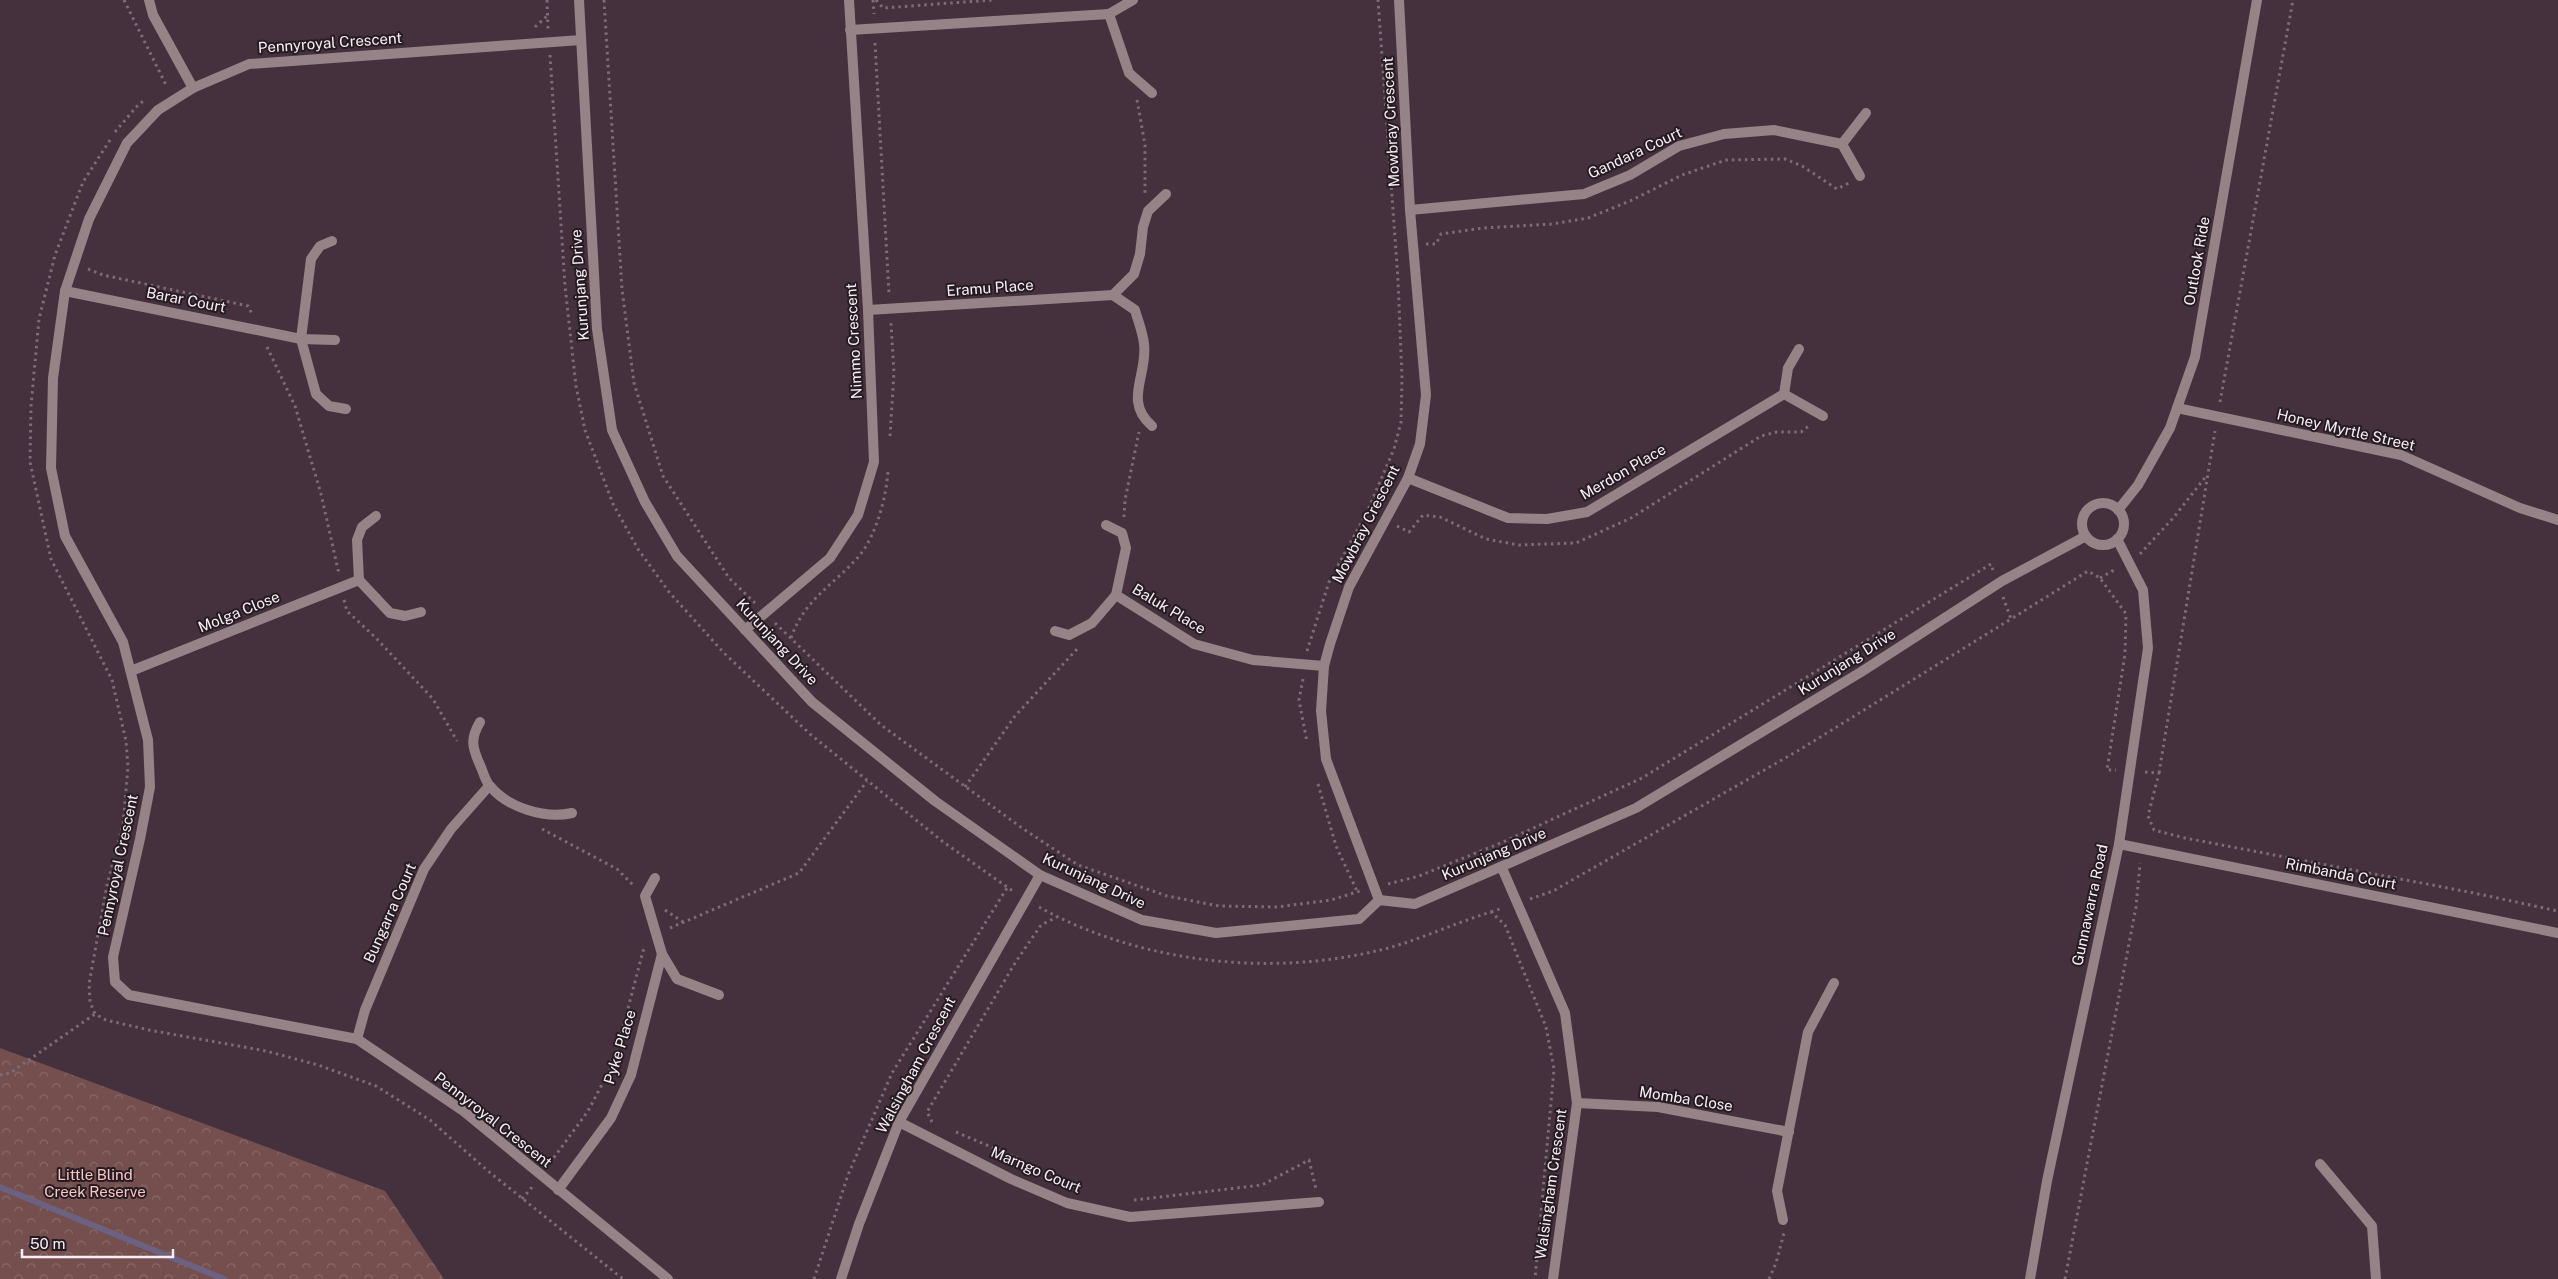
<svg xmlns="http://www.w3.org/2000/svg" width="2558" height="1279" font-family="'Public Sans',sans-serif">
<style>
.park{fill:url(#park-crowns)}
.lines{fill:none;stroke-linecap:round;stroke-linejoin:round}
.stream{stroke:#6c6181;stroke-width:6}
.path{stroke:#7e6b77;stroke-width:3;stroke-dasharray:2.5 4;stroke-linecap:butt}
.minor{stroke:#958387;stroke-width:10}
.tertiary{stroke:#958387;stroke-width:10}
.labels{text-anchor:middle;stroke-width:4;stroke-linejoin:round;paint-order:stroke}
.street-label{font-size:15px;fill:#fbedf5;stroke:#251c22}
.park-label{font-size:15px;fill:#fcc4c2;stroke:#251c22}
</style>
<defs>
<pattern id="park-crowns" width="20" height="18" patternUnits="userSpaceOnUse" patternTransform="scale(1.25)"><rect width="20" height="18" fill="#744f4e"/><path d="M2 6a3 3 0 1 1 6 0M12 15a3 3 0 1 1 6 0" fill="none" stroke="#896968"/></pattern>
</defs>
<rect width="100%" height="100%" fill="#45313e"/>
<path class="park" d="M0 1048 385 1191 444 1279H0Z"/>
<g class="lines">
<path class="stream" d="M0 1187 224 1279"/>
<g class="path">
<path d="M124 0 166 85"/>
<path d="M547 0 548 29"/>
<path d="M604 0 622 289 634 383 663 476 729 578 755 603"/>
<path d="M873 0 874 14"/>
<path d="M876 0 883 8 992 0"/>
<path d="M535 27 547 16"/>
<path d="M875 43 889 294"/>
<path d="M550 55 565 286 576 386 585 430 613 504 638 549 669 592 724 653 810 734 942 841 1014 892"/>
<path d="M1137 100 1145 145V194"/>
<path d="M115 132 138 105 146 99"/>
<path d="M110 140 83 182 55 255 39 319 31 406 30 462 51 559 112 680 126 741 128 767 123 825 107 885 89 984 90 1002 95 1014 106 1020 149 1030 266 1051 318 1065 376 1086 430 1120 488 1171 623 1279"/>
<path d="M1426 244H1436L1441 234 1483 228 1552 224 1588 218 1630 201 1682 175 1726 160 1785 159 1802 166 1837 189 1849 183"/>
<path d="M88 269 103 275 248 306 252 314"/>
<path d="M267 347 295 406 321 494 339 574"/>
<path d="M2220 402 2293 0"/>
<path d="M890 436 894 373 891 323"/>
<path d="M1124 517 1125 500 1139 432"/>
<path d="M1397 526 1409 532 1423 515 1440 517 1486 539 1519 545 1576 543 1631 518 1761 436 1777 432H1801L1810 425"/>
<path d="M2140 554 2174 517 2207 475"/>
<path d="M2100 578 2116 569"/>
<path d="M2003 597 2011 619 2088 571 2100 578 2126 614 2125 654 2107 770H2116"/>
<path d="M344 600 347 611 376 638 433 699 457 741"/>
<path d="M775 623 881 725 1022 828 1078 865 1167 896 1219 906 1277 907 1331 900 1360 891"/>
<path d="M791 638C805 598 833 586 859 556 876 536 886 498 888 472"/>
<path d="M1307 651 1329 582 1367 512 1394 449 1401 422 1402 378 1398 280 1378 0"/>
<path d="M1303 679 1299 700 1307 742"/>
<path d="M2145 772 2159 773 2148 816 2154 830 2185 838 2474 893 2558 911"/>
<path d="M2159 773 2215 431"/>
<path d="M1318 784 1336 846 1357 891"/>
<path d="M965 787 1015 716 1078 648"/>
<path d="M542 829 617 869 634 886"/>
<path d="M1388 884 1419 876 1503 842 1642 778 1991 564 1993 570"/>
<path d="M1530 899 1553 891 1801 749 2011 619"/>
<path d="M1039 907C1138 962 1266 977 1376 951 1413 943 1454 923 1491 912L1505 925 1546 1027 1554 1069 1535 1279"/>
<path d="M665 910 683 922"/>
<path d="M1491 912 1503 908"/>
<path d="M670 928 799 873 867 781"/>
<path d="M0 1075 10 1073 95 1014"/>
<path d="M932 1122 927 1112 1015 963 1041 925 1057 917"/>
<path d="M956 1132 1017 1158 1079 1189"/>
<path d="M550 1163 588 1111 614 1062 643 951 646 948"/>
<path d="M522 1199 533 1186"/>
<path d="M1134 1200 1262 1185 1309 1160 1316 1189"/>
<path d="M814 1279 848 1175 892 1073 1007 888"/>
<path d="M1769 1279 1776 1263 1784 1233"/>
<path d="M2065 1279 2136 907 2140 863"/>
</g>
<g class="minor">
<path d="M149 0 153 15 193 88"/>
<path d="M1109 14 1133 0"/>
<path d="M850 30 1109 14 1129 73 1152 93"/>
<path d="M581 40 249 64 193 88 158 110 127 143 89 219 65 291 53 378 51 468 65 536 123 642 148 740 150 787 140 839 113 957 115 982 129 995 357 1039 462 1110 668 1279"/>
<path d="M1860 176 1842 144 1866 113"/>
<path d="M1410 210 1584 194 1630 175 1679 146 1724 134 1774 130 1842 144"/>
<path d="M332 241 320 246 311 259 301 339 316 394 329 406 346 409"/>
<path d="M65 291 301 339 335 340"/>
<path d="M1113 295 1134 274 1140 254 1143 227 1148 211 1166 194"/>
<path d="M868 310 1113 295 1135 310C1138 321 1143 333 1144 344 1148 375 1123 401 1152 426"/>
<path d="M1799 349 1788 368 1784 394 1823 416"/>
<path d="M2177 408 2401 455 2520 508 2558 520"/>
<path d="M1408 478 1508 518 1547 519 1587 512 1784 394"/>
<circle cx="2103" cy="524" r="21"/>
<path d="M2118 510 2138 485 2170 428 2195 357 2257 0"/>
<path d="M376 516 362 527 357 540 359 580 390 613 405 616 421 612"/>
<path d="M1116 595 1194 644 1253 660 1324 666"/>
<path d="M745 630 830 558 858 515 874 462 868 310 849 0"/>
<path d="M1055 631 1069 635 1092 623 1116 595 1126 548 1122 533 1106 525"/>
<path d="M131 671 359 580"/>
<path d="M480 722C470 739 472 747 480 765 483 771 485 781 490 786 508 808 545 819 572 813"/>
<path d="M2119 844 2558 933"/>
<path d="M1502 868 1565 1013 1577 1103 1553 1279"/>
<path d="M655 878 645 896 662 954 677 979 719 995"/>
<path d="M1379 900 1326 759 1321 711 1324 666 1330 644 1349 587 1408 478 1420 444 1426 395 1410 210 1399 0"/>
<path d="M357 1039 365 1010 424 869 451 829 489 786"/>
<path d="M1577 1103 1658 1107 1789 1132"/>
<path d="M899 1122 1011 1179 1067 1203 1130 1217 1319 1202"/>
<path d="M2320 1164 2372 1226 2376 1279"/>
<path d="M558 1190 611 1118 631 1075 662 954"/>
<path d="M1783 1220 1777 1191 1808 1032 1834 983"/>
<path d="M841 1279 859 1224 899 1122 1040 875"/>
<path d="M2030 1279 2047 1181 2119 844 2148 648 2143 590 2117 539"/>
</g>
<path class="tertiary" d="M579 0 597 329 612 430 645 502 677 556 812 702 935 801 1040 875 1142 920 1216 933 1359 919 1379 900 1415 904 1636 808 1861 672 2002 581 2086 536"/>
</g>
<g class="labels">
<g class="street-label">
<text transform="translate(330 43) rotate(-4)" y="5">Pennyroyal Crescent</text>
<text transform="translate(1391 122) rotate(-93)" y="5">Mowbray Crescent</text>
<text transform="translate(1635 153) rotate(-25)" y="5">Gandara Court</text>
<text transform="translate(2197 261) rotate(-80)" y="5">Outlook Ride</text>
<text transform="translate(580 285) rotate(-94)" y="5">Kurunjang Drive</text>
<text transform="translate(990 288) rotate(-4)" y="5">Eramu Place</text>
<text transform="translate(186 300) rotate(11)" y="5">Barar Court</text>
<text transform="translate(854 341) rotate(-93)" y="5">Nimmo Crescent</text>
<text transform="translate(2346 430) rotate(13)" y="5">Honey Myrtle Street</text>
<text transform="translate(1623 472) rotate(-30)" y="5">Merdon Place</text>
<text transform="translate(1366 524) rotate(-63)" y="5">Mowbray Crescent</text>
<text transform="translate(1169 609) rotate(31)" y="5">Baluk Place</text>
<text transform="translate(239 612) rotate(-22)" y="5">Molga Close</text>
<text transform="translate(777 642) rotate(47)" y="5">Kurunjang Drive</text>
<text transform="translate(1847 662) rotate(-32)" y="5">Kurunjang Drive</text>
<text transform="translate(1494 854) rotate(-23)" y="5">Kurunjang Drive</text>
<text transform="translate(118 865) rotate(-78)" y="5">Pennyroyal Crescent</text>
<text transform="translate(2341 874) rotate(11)" y="5">Rimbanda Court</text>
<text transform="translate(1094 881) rotate(25)" y="5">Kurunjang Drive</text>
<text transform="translate(2090 905) rotate(-78)" y="5">Gunnawarra Road</text>
<text transform="translate(390 913) rotate(-66)" y="5">Bungarra Court</text>
<text transform="translate(620 1047) rotate(-73)" y="5">Pyke Place</text>
<text transform="translate(916 1065) rotate(-62)" y="5">Walsingham Crescent</text>
<text transform="translate(1686 1099) rotate(9)" y="5">Momba Close</text>
<text transform="translate(493 1120) rotate(38)" y="5">Pennyroyal Crescent</text>
<text transform="translate(1036 1170) rotate(23)" y="5">Marngo Court</text>
<text transform="translate(1551 1184) rotate(-82)" y="5">Walsingham Crescent</text>
</g>
<g class="park-label">
<text x="95" y="1180">Little Blind<tspan x="95" dy="17">Creek Reserve</tspan></text>
</g>
</g>
<path d="M22 1249v8h151v-8" fill="none" stroke="#fbedf5" stroke-width="2.5"/>
<text x="30" y="1249" font-size="15" fill="#fbedf5" stroke="#251c22" stroke-width="4" paint-order="stroke">50 m</text>
</svg>
